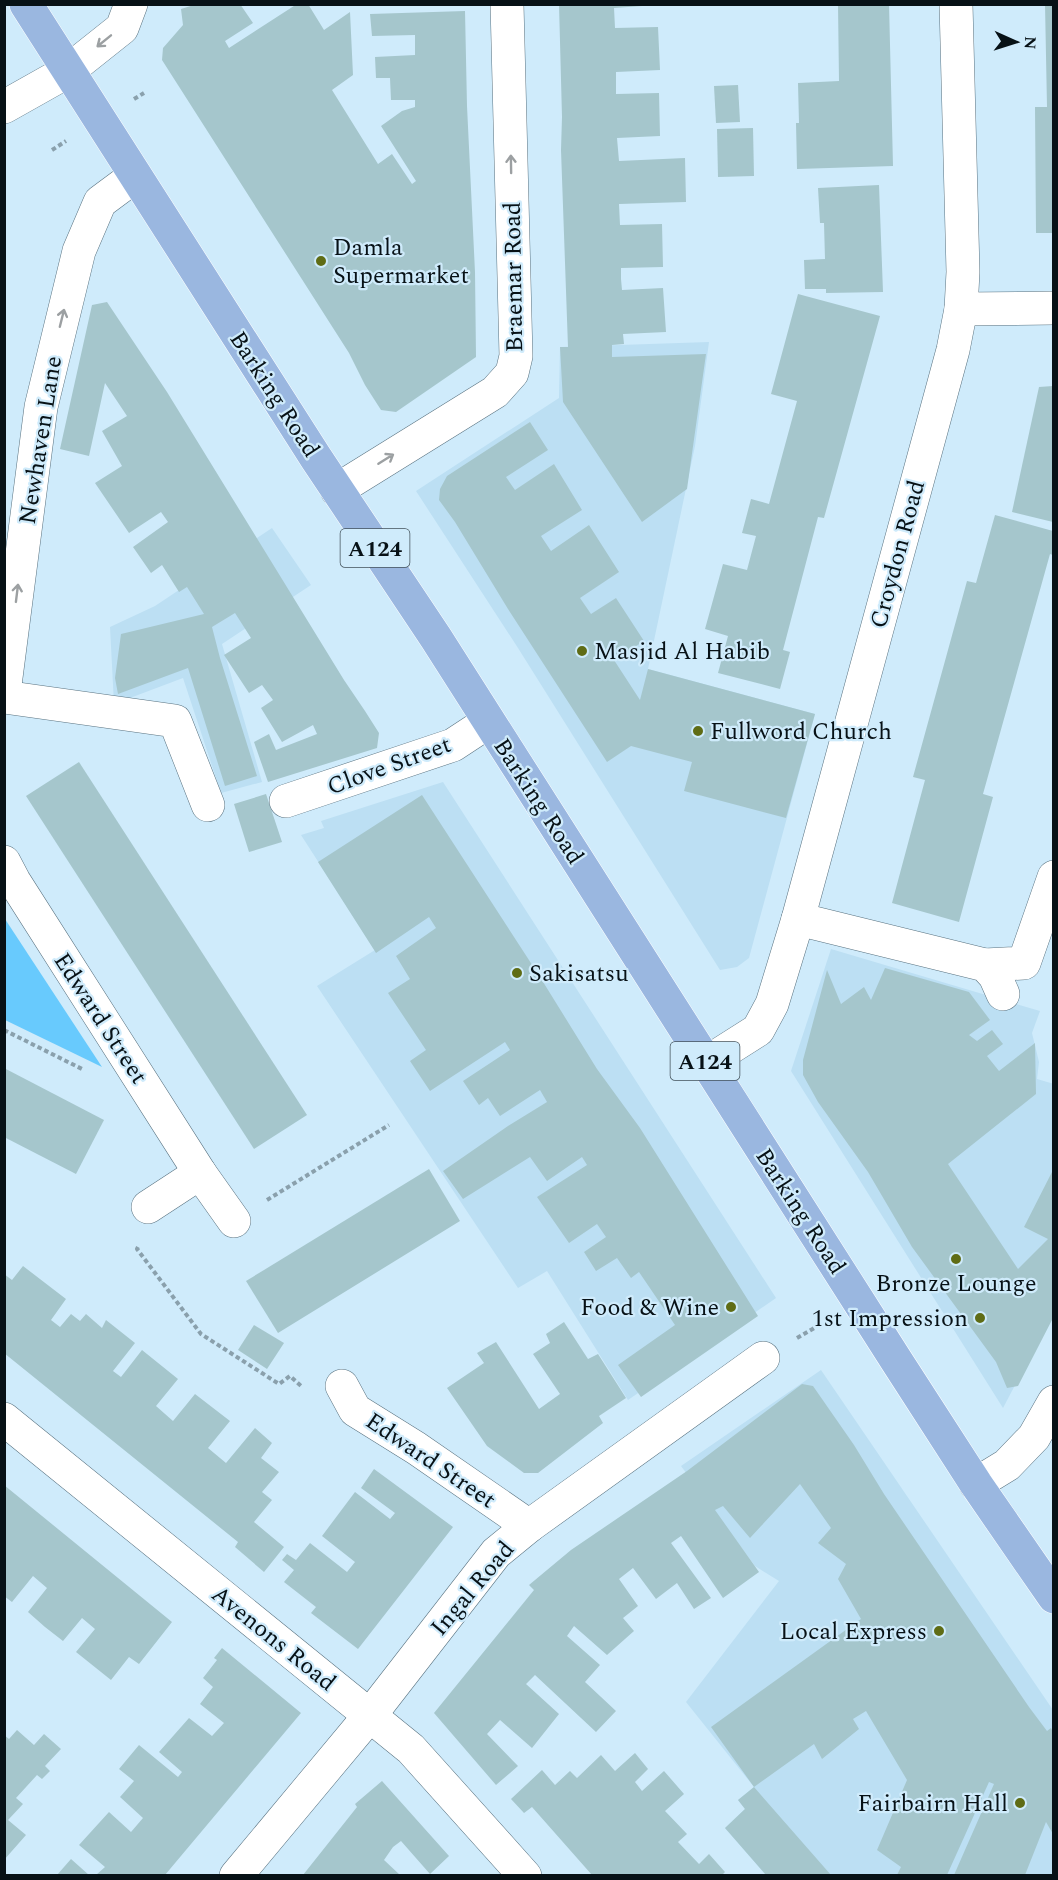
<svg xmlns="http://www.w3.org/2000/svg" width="1058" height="1880" font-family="Spectral,serif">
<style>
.built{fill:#bcdff3}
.green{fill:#68cafd}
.building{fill:#a5c6cc}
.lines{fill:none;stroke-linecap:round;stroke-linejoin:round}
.minor-casing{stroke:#5a7381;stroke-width:34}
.major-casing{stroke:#fff;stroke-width:34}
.path{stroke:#8aa0ac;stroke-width:4;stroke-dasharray:4.5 3;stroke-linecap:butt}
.minor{stroke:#fff;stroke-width:33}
.major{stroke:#9ab7e0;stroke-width:33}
.oneway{stroke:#9ca0a2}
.poi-dot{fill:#5f6c15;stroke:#cfebfb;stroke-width:2}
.labels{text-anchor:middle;stroke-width:4.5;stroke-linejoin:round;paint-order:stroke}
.shield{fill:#cfebfb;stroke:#43525b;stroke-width:1.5}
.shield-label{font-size:22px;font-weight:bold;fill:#071116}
.poi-label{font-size:24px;fill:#071116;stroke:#cfebfb;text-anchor:start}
.street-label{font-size:24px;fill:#071116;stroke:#cfebfb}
</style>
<rect width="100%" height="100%" fill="#cfebfb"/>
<g class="built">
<path d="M709 342 695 446 648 669 815 714 749 958 737 967 720 970 518 648 416 491 559 398 560 347Z"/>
<path d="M272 528 311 585 222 644 262 782 221 793 183 678 114 704 110 627 155 606Z"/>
<path d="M443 782 776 1298 628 1400 547 1271 518 1288 317 986 375 950 301 835 324 828 321 821Z"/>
<path d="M831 949 1040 1011 1032 1033 1039 1062 1037 1079 1054 1084 1053 1313 1003 1408 791 1071Z"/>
<path d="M821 1370 1053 1710V1875H766L725 1828 745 1809 738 1800 754 1787 686 1702 779 1581 755 1566 681 1466Z"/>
</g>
<path class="green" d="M5 919 102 1067 5 1020Z"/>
<g class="building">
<path d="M197 4H233L234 6 240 4 253 23 225 41 229 48 297 4H308L324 30 350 12 353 75 332 90 378 164 392 154 412 184 416 181 381 126 402 111 415 107V100H391L390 78H376L375 57 415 55V35L372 36 370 14 465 11 467 106 475 272 476 357 396 412 381 410 365 385 349 353 162 60 163 48 183 25 181 9Z"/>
<path d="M559 4H642V6L614 8 615 28 658 27 660 70 616 72V94L659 93 660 136 617 138 619 161 685 158 686 202 619 204 620 225 662 224 663 267 621 268V279L622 290 663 288 666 332 623 334 624 344 612 345V357L706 354 687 489 642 522 563 402 560 347H568L561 150 562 117Z"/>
<path d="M838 4H889L893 166 797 169 796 123H799L798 83 839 81Z"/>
<path d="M1045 4H1053V233H1036L1035 107H1047Z"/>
<path d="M738 85 740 122 716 123 714 86Z"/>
<path d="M753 128 754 176 718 177 717 129Z"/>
<path d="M879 185 883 292 826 293V289H805L804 260 825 259 824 223H820L818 188Z"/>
<path d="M798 294 880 316 824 518 818 517 783 650 790 652 780 689 718 673 728 636 705 629 723 564 747 570 756 536 742 533 751 499 769 504 797 401 771 394Z"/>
<path d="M107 302 167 392 344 680 365 711 379 733 377 748 268 782 254 742 269 734 276 750 317 734 313 725 282 742 261 708 273 700 262 685 249 693 224 655 251 638 235 613 212 627 220 658 257 776 225 786 188 668 118 694 115 678 121 634 204 614 187 587 179 592 162 565 151 573 133 547 168 522 161 512 129 533 95 483 122 466 102 431 127 416 105 383 89 456 60 449 92 305Z"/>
<path d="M1053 386V522L1012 512 1039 387Z"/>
<path d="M530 422 548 450 506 477 515 490 554 464 582 510 541 536 551 551 589 525 619 572 580 598 591 614 616 598 644 641 614 660 640 700 648 669 815 714 786 818 684 791 692 762 631 746 607 762 508 609 455 522 439 500 440 489 447 476Z"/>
<path d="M995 515 1053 531V555L1050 554 983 794 993 797 959 922 892 903 925 780 913 777 967 581 976 583Z"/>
<path d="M79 762 307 1115 254 1149 26 796Z"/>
<path d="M266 794 282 842 249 852 234 804Z"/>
<path d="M422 795 540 977 597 1069 640 1128 758 1316 641 1397 618 1365 675 1325 639 1272 631 1278 617 1258 596 1271 584 1252 606 1237 597 1224 569 1243 537 1197 587 1165 582 1157 547 1181 530 1157 463 1199 443 1171 508 1126 547 1102 540 1090 500 1116 488 1098 479 1105 463 1081 510 1050 505 1042 430 1091 410 1061 426 1050 388 993 410 979 396 956 436 928 429 917 376 953 318 862Z"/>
<path d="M885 968 969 992 990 1020 969 1035 977 1041 992 1030 1003 1044 987 1056 999 1071 1035 1043 1036 1094 948 1164 1018 1269 1048 1239 1024 1227 1053 1170V1318L1018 1386 1007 1388 996 1362 912 1247 868 1172 818 1102 803 1075V1060L827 970 841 1004 864 987 871 1000Z"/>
<path d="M4 1068 104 1120 76 1174 4 1137Z"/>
<path d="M429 1169 460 1221 278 1333 246 1281Z"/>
<path d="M23 1266 66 1299 51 1320 60 1327 71 1314 80 1321 86 1314 102 1328 106 1320 135 1343 113 1371 121 1377 142 1350 178 1379 156 1406 173 1421 195 1394 230 1421 208 1448 226 1463 255 1428 272 1443 261 1458 279 1472 262 1492 272 1500 254 1522 284 1547 264 1572 235 1547 238 1542 4 1353V1274L12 1280Z"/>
<path d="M564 1322 588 1359 598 1354 626 1398 599 1416 603 1423 538 1473H524L487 1446 447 1388 484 1363 477 1353 496 1342 539 1409 560 1394 533 1354 550 1343 546 1334Z"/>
<path d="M254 1325 284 1343 267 1369 238 1350Z"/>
<path d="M802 1384 813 1386 854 1445 884 1494 1029 1707 1047 1731 1051 1728 1053 1732V1834L1046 1822 1025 1875H954L994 1784 989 1782 947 1875H897L901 1867 877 1850 907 1780 866 1711 853 1719 859 1729 822 1759 814 1744 754 1787 831 1875H766L725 1828 745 1809 738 1800 754 1787 711 1727 861 1619 838 1579 846 1564 818 1543 831 1528 800 1484 750 1538 723 1506 715 1510 759 1572 723 1598 681 1536 671 1543 711 1598 694 1609 677 1583 656 1599 633 1568 619 1579 638 1606 623 1618 634 1631 607 1655 574 1626 567 1636 600 1665 585 1682 616 1711 596 1732 535 1675 526 1684 559 1714 532 1748 500 1720 487 1734 518 1766 496 1785 434 1713 534 1590 529 1585 571 1550 687 1471Z"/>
<path d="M374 1469 453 1527 358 1649 311 1613 316 1607 284 1582 294 1570 282 1560 287 1554 296 1560 310 1543 347 1572 355 1562 322 1536 355 1492 390 1519 395 1513 361 1488Z"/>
<path d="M4 1485 172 1622 139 1664 129 1657 111 1680 76 1652 95 1629 82 1618 63 1641 45 1627 28 1612 47 1588 33 1576 12 1602 4 1596Z"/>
<path d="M222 1648 301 1713 165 1875H96L105 1867 79 1845 109 1812 131 1832 143 1818 120 1797 134 1781 119 1769 139 1745 178 1777 182 1772 159 1752 189 1718 212 1736 224 1723 200 1704 213 1687 203 1678 217 1660 214 1658Z"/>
<path d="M17 1730 34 1745 44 1734 61 1749 45 1766 50 1771 42 1779 37 1775 16 1798 23 1804 8 1820 26 1835 4 1860V1735L9 1739Z"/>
<path d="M635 1753 648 1769 635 1782 642 1791 664 1771 684 1794 665 1811 687 1834 678 1842 699 1864 709 1854 725 1872 722 1875H592L532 1807 524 1813 511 1799 542 1770 555 1785 570 1771 577 1778 601 1755 615 1771Z"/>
<path d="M382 1781 449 1856 430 1874 401 1841 393 1847 384 1860 400 1875H303L357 1807 355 1804Z"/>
<path d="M71 1859 89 1875H57Z"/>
</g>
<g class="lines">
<g class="minor-casing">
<g id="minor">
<path d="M4 107 68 71 122 28 131 4"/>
<path d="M961 309 1054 308"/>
<path d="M337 490 495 392 512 373 516 356 507 4"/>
<path d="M4 693 41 407 79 251 100 202 135 176"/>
<path d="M4 697 175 721 208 805"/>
<path d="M286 801 453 745 488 722"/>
<path d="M4 862 14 881 200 1173 234 1221"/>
<path d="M798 919 985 965 995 976 1003 994"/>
<path d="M985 965 1024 963 1054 877"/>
<path d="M706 1063 758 1030 772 1004 798 919 953 350 961 309 963 272 956 4"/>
<path d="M148 1207 200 1173"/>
<path d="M342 1386 355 1410 416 1448 529 1526"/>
<path d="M4 1419 411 1749 525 1876"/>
<path d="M976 1484 1007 1465 1034 1437 1054 1402"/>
<path d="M236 1876 371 1714 496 1553 529 1526 763 1358"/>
</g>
</g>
<g class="major-casing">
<path id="major" d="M26 4 316 458 436 638 896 1360 976 1484 1054 1597"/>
</g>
<g class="path">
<path d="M134 99 144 93"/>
<path d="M52 150 66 141"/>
<path d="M4 1030 84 1070"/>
<path d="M267 1200 389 1125"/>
<path d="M138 1247 137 1249 201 1334 279 1384 290 1376 301 1386"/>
<path d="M797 1338 816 1327"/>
</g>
<use href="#minor" class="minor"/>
<use href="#major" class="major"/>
</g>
<defs><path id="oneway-shaft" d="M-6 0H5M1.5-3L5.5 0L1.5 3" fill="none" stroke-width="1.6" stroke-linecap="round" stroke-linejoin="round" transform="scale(1.5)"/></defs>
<g class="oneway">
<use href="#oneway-shaft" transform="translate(104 41) rotate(141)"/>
<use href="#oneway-shaft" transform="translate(511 164) rotate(-91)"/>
<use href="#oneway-shaft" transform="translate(62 318) rotate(-76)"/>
<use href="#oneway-shaft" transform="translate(386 459) rotate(-32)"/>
<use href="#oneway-shaft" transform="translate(17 593) rotate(-83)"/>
</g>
<g class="poi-dot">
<circle cx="321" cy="261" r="6"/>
<circle cx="582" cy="651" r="6"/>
<circle cx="698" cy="731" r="6"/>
<circle cx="517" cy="973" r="6"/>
<circle cx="956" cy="1259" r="6"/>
<circle cx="731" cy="1307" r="6"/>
<circle cx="980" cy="1318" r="6"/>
<circle cx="939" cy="1631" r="6"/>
<circle cx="1020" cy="1803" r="6"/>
</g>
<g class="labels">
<g class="shield">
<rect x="340.5" y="529" width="69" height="38" rx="4.5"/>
<rect x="670.5" y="1042" width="69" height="38" rx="4.5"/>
</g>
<g class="shield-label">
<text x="375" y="556">A124</text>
<text x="705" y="1069">A124</text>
</g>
<g class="poi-label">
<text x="333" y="255">Damla<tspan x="333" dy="28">Supermarket</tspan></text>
<text x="594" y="659">Masjid Al Habib</text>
<text x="710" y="739">Fullword Church</text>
<text x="529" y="981">Sakisatsu</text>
<text x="956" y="1291" text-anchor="middle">Bronze Lounge</text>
<text x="719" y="1315" text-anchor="end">Food &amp; Wine</text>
<text x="968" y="1326" text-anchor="end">1st Impression</text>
<text x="927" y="1639" text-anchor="end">Local Express</text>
<text x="1008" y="1811" text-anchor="end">Fairbairn Hall</text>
</g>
<g class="street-label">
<text transform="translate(513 277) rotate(-91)" y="8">Braemar Road</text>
<text transform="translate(275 394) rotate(57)" y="8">Barking Road</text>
<text transform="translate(40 440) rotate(-81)" y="8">Newhaven Lane</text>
<text transform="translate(897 554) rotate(-75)" y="8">Croydon Road</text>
<text transform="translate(389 765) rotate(-20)" y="8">Clove Street</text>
<text transform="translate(539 801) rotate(57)" y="8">Barking Road</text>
<text transform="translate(101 1018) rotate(57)" y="8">Edward Street</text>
<text transform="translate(801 1211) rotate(57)" y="8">Barking Road</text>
<text transform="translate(431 1460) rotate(34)" y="8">Edward Street</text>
<text transform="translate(472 1588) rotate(-50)" y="8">Ingal Road</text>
<text transform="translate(274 1638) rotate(39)" y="8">Avenons Road</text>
</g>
</g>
<rect width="1058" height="1880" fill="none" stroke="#071116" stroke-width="12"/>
<g transform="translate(1016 42) rotate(93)" stroke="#cfebfb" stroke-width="4.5" paint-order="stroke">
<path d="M0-4.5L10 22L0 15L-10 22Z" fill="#071116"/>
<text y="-9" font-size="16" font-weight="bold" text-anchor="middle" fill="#071116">N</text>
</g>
</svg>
